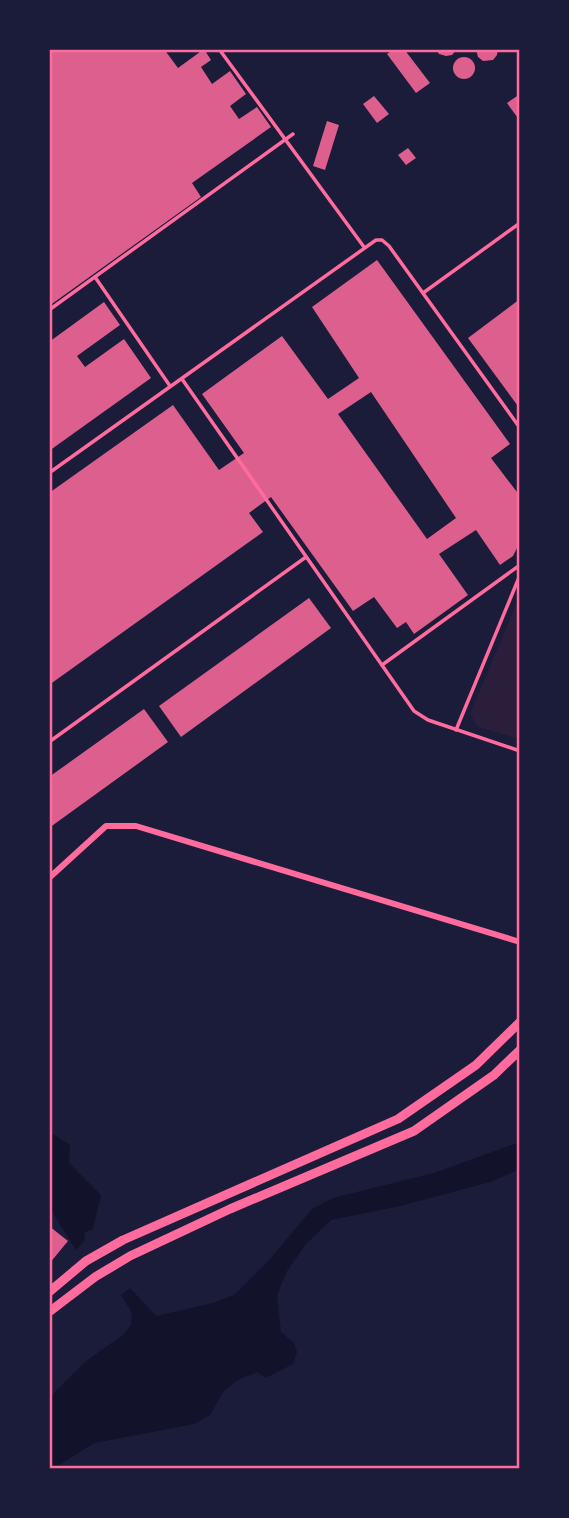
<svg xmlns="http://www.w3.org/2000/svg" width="569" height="1518" font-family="'Public Sans',sans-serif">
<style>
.green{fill:#2a1e3b}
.water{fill:#12122b}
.building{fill:#dd5f8e;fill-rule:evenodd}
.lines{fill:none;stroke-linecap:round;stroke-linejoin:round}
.service{stroke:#ff6b9d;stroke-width:3.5}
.minor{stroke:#ff6b9d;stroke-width:6}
.secondary{stroke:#ff6b9d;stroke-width:9}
.neatline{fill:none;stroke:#ff6b9d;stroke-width:2.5}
</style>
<rect width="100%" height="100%" fill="#1b1b3a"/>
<path class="green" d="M520 595V739L478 727 470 714Z"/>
<g class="water">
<path d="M49 1132 70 1145 69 1163 101 1195 93 1229 84 1233 85 1240 76 1250 49 1207Z"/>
<path d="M520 1142V1169L490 1182 400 1206 331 1220 306 1244 287 1271 277 1295 281 1332 294 1343 297 1352 293 1364 266 1378 257 1372 238 1380 223 1392 210 1415 194 1424 94 1443 59 1465 49 1468V1398L86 1361 123 1335 131 1325 132 1313 121 1295 130 1288 156 1316 213 1303 234 1295 270 1259 312 1209 333 1198 434 1173Z"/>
</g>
<g class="building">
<path d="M49 49H164L178 68 204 49 211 60 201 67 212 84 230 71 246 94 230 106 239 119 257 107 271 127 192 183 201 197 49 306Z"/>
<path d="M394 49H404L430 83 416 93 387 54Z"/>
<path d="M436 49H457L452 55 446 56 439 54Z"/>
<path d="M476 49H498L497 55 493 60 483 61 478 57Z"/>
<circle cx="464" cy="68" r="11"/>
<path d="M520 94V121L507 103Z"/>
<path d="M374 96 389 114 377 123 363 104Z"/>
<path d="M327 121 339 125 325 170 313 166Z"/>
<path d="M408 148 416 158 406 165 398 155Z"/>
<path d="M377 260 510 444 491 458 520 496V542L513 556 500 565 476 530 439 554 468 595 414 634 406 622 397 628 374 597 353 611 271 497 249 513 263 532 49 685V493L173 405 219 470 244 453 202 394 282 336 328 399 359 378 312 307ZM371 392 456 518 427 539 338 414Z"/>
<path d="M520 299V409L468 338Z"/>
<path d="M104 302 120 325 77 356 85 367 124 339 151 378 49 451V342Z"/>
<path d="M309 598 331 628 181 737 159 706Z"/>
<path d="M144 709 168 742 49 828V777Z"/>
<path d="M49 1226 68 1241 49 1264Z"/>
</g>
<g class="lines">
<g class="service">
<path d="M219 49 364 247"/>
<path d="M95 277 170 386"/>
<path d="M423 293 520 223"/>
<path d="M49 310 293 134"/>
<path d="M182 379 414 711 428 720 520 751"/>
<path d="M49 473 376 240H382L389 246 520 428"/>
<path d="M382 665 520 565"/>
<path d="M456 730 520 575"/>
<path d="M49 742 306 557"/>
</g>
<path class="minor" d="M49 878 106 826H136L520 942"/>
<g class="secondary">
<path d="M49 1292 86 1261 123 1240 398 1119 476 1065 520 1022"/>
<path d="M49 1312 95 1277 130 1256 230 1209 414 1131 494 1075 520 1050"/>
</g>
</g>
<rect width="569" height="1518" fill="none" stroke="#1b1b3a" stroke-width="102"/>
<rect x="51" y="51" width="467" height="1416" class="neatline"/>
</svg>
